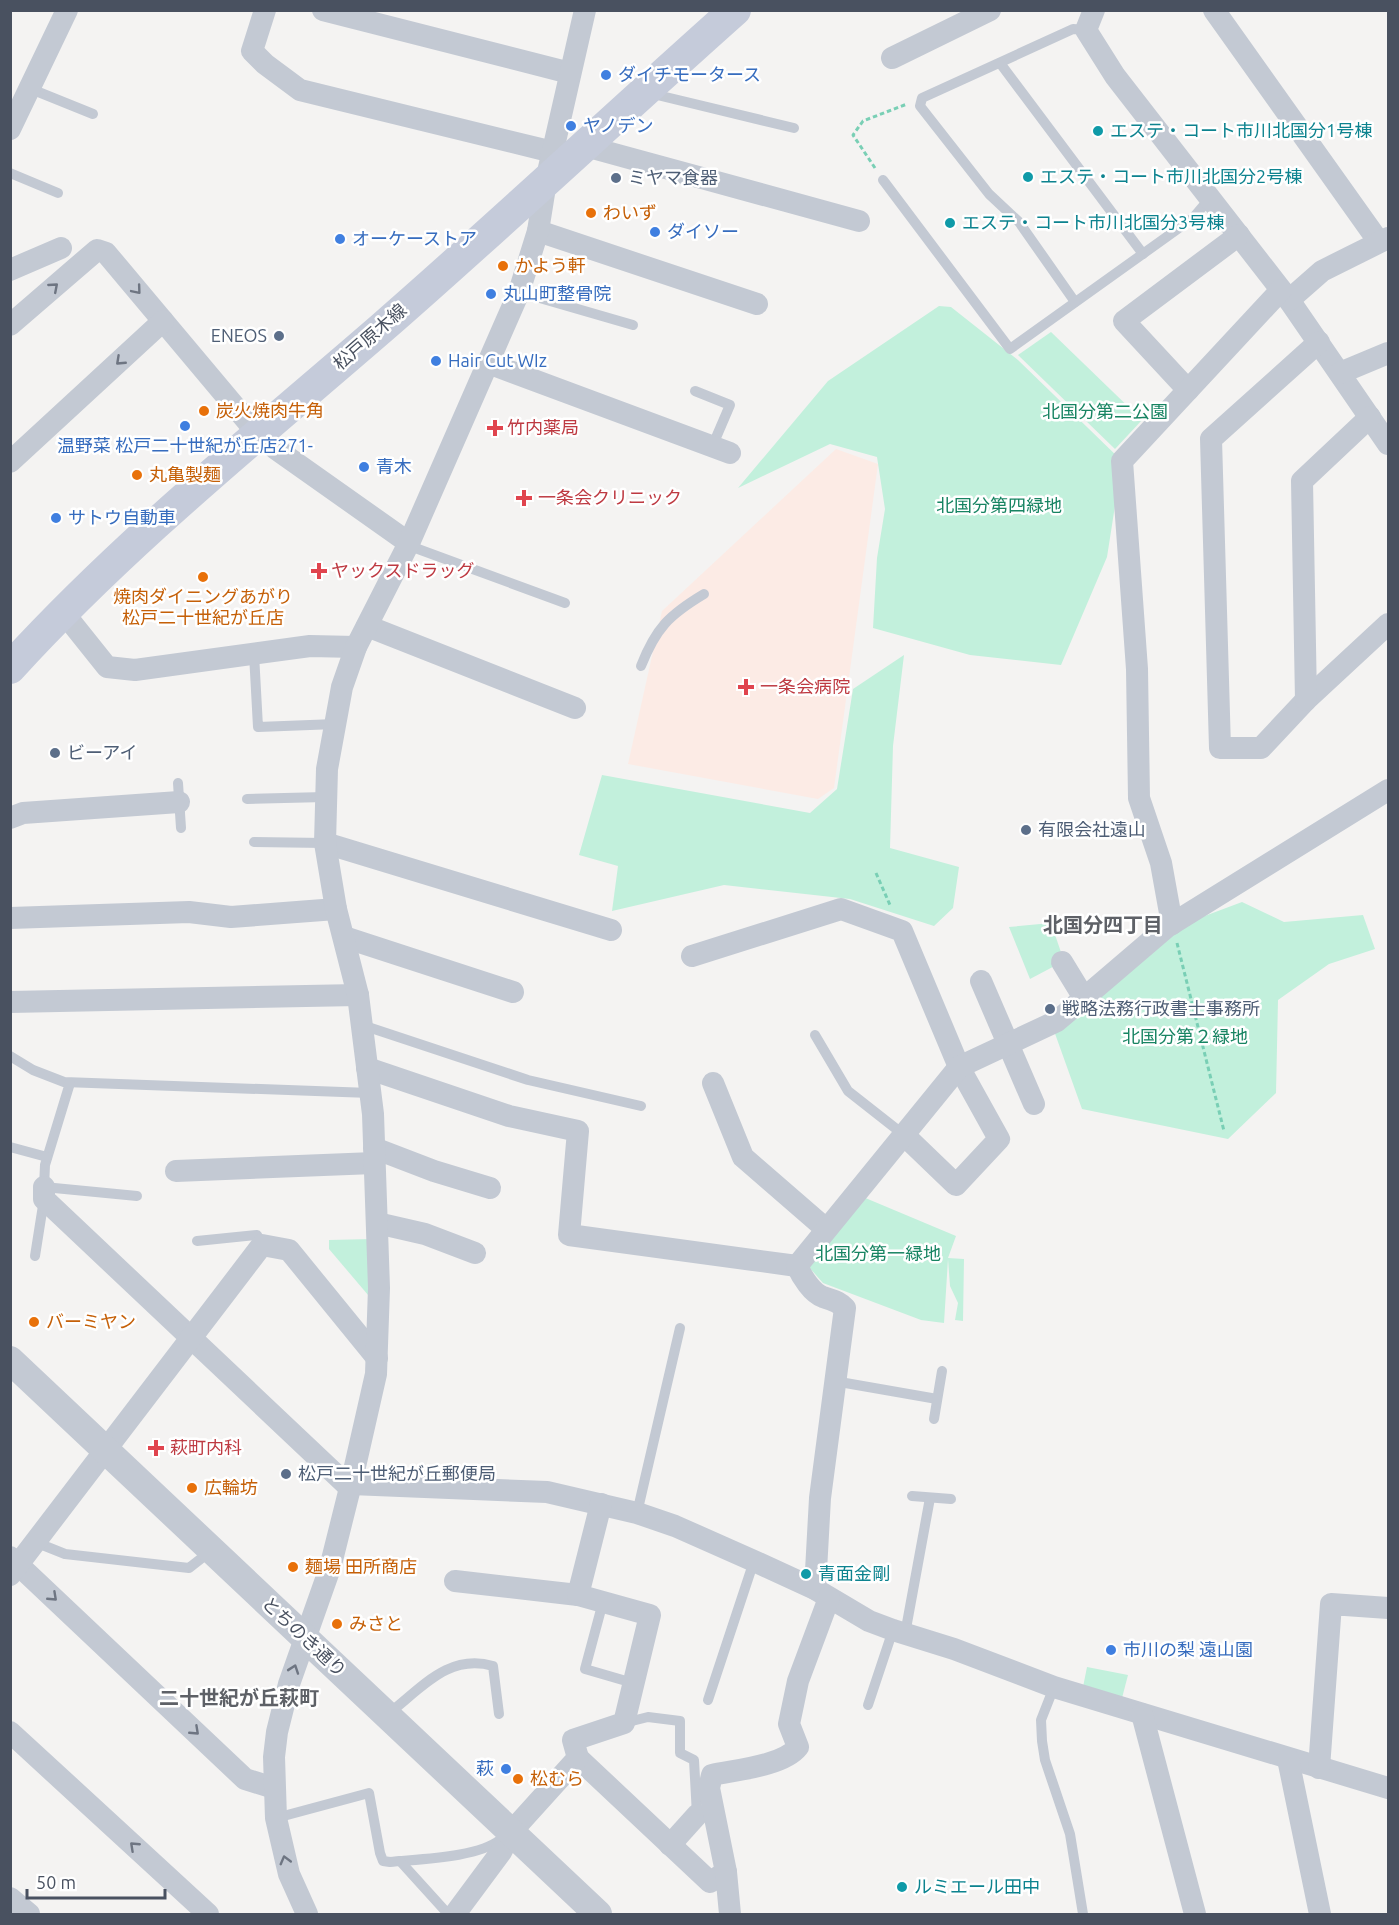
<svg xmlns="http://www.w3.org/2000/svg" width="1399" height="1925" font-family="Ubuntu,'Noto Sans JP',sans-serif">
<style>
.medical{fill:#fcebe5}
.green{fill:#c2f0dc}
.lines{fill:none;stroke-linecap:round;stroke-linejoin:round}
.path{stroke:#79cfb5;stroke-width:3;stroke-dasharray:4.5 3;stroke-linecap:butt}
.service{stroke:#c3c9d3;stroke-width:10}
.minor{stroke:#c3c9d3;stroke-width:22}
.tertiary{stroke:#c3c9d3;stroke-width:28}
.secondary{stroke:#c5cbda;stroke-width:32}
.oneway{stroke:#6e7582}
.shop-dot{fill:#3f7fe0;stroke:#fff;stroke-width:2}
.culture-dot{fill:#0f9aa8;stroke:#fff;stroke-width:2}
.service-dot{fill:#5c6f8a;stroke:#fff;stroke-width:2}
.food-dot{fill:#e8710a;stroke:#fff;stroke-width:2}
.health-dot{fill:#e0444e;stroke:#fff;stroke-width:2}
.labels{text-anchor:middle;stroke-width:5;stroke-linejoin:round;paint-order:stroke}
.shop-label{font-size:18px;fill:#366cbe;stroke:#fff;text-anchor:start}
.culture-label{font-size:18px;fill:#0d838f;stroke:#fff;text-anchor:start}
.service-label{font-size:18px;fill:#4e5e75;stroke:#fff;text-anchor:start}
.food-label{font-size:18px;fill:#c56008;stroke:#fff;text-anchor:start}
.street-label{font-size:18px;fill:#495160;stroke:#fff}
.park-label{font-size:18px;fill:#178462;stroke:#fff}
.health-label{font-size:18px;fill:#be3a42;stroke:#fff;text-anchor:start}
.neighbourhood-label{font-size:20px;font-weight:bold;fill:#5e6167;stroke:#fff}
</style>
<rect width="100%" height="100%" fill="#f4f3f2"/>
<path class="medical" d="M836 449 878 464 834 788 818 799 628 764 662 611Z"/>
<g class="green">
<path d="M939 306 951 307 1018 360 1122 461 1107 557 1061 665 970 655 873 628 877 558 885 509 877 457 830 444 738 488 828 381Z"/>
<path d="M1051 332 1142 420 1115 449 1018 355Z"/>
<path d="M904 655 893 746 890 848 959 867 953 908 934 926 850 899 724 885 612 911 618 866 579 855 602 775 810 813 837 789 853 689Z"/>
<path d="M1242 902 1284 922 1363 915 1375 949 1329 964 1278 1000 1276 1093 1228 1139 1082 1109 1053 1028 1178 926Z"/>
<path d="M1051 923 1064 961 1030 979 1009 927Z"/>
<path d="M863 1197 956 1236 948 1258 964 1259 963 1321 955 1320 958 1303 950 1286 948 1259 944 1323 921 1320 823 1283 808 1266Z"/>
<path d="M372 1239 374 1302 329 1249V1240Z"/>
<path d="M1087 1667 1128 1675 1122 1698 1083 1687Z"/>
</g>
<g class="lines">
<g class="path">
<path d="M875 168 853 135 863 121 907 104"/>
<path d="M876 873 890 905"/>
<path d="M1177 943 1224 1131"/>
</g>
<g class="service">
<path d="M1000 63 1143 254"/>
<path d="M31 89 93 114"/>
<path d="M649 93 794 128"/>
<path d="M10 173 58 193"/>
<path d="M883 180 1010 349 1193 218 1210 198"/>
<path d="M519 292 633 325"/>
<path d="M1075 302 1019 222 989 194 920 106 922 98 1073 29 1086 30"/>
<path d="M695 391 730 405 712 447"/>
<path d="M409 543 418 549 565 603"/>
<path d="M254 654 258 727 336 724"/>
<path d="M641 666C656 628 669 615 704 594"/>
<path d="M178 783 181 828"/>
<path d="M247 799 325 797"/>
<path d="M254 842 325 843"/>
<path d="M362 1025 528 1080 641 1106"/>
<path d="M815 1035 848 1091 904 1135"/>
<path d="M10 1056 33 1070 64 1082 370 1093"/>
<path d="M70 1083 45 1165 44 1187 137 1196"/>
<path d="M10 1147 47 1157"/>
<path d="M197 1241 257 1235 262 1245"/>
<path d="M35 1256 44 1199"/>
<path d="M834 1381 937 1399"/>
<path d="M934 1419 942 1371"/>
<path d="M912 1496 951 1499"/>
<path d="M637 1513 680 1328"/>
<path d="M35 1542 65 1554 189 1568 212 1550"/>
<path d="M603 1602 585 1669 633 1683"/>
<path d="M905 1634 930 1498"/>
<path d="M1054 1687 1041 1720 1042 1741 1045 1760 1070 1834 1083 1914"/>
<path d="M708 1700 754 1561"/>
<path d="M868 1705 893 1630"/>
<path d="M388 1714C421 1689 448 1653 493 1666L499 1714"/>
<path d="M624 1723 648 1717 680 1721V1753L694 1760 697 1815"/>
<path d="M276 1818 369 1793 380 1853 383 1861 390 1862C419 1859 478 1858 501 1839"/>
<path d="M400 1861 448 1914"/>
</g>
<g class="minor">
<path d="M265 10 252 51 265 64 300 90 553 152"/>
<path d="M323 10 570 73"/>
<path d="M1094 10 1086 30 1115 76 1289 300 1388 444"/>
<path d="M1214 10 1379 242"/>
<path d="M892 58 990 10"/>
<path d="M10 129 67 10"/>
<path d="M585 146 859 221"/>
<path d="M538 231 757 304"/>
<path d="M10 270 61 248"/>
<path d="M1289 300 1322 271 1388 238"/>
<path d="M10 325 97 250 106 253 247 421 276 449 409 543"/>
<path d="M1319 342 1211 439 1220 748H1261L1306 700 1388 624"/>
<path d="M488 363 730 453"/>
<path d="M1340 373 1388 353"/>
<path d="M1188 390 1124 321 1239 235"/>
<path d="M10 462 163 321"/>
<path d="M63 612 107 667 135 670 310 646 356 647"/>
<path d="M367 626 575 708"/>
<path d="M1306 700 1302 481 1370 417"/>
<path d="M10 818 23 813 179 802"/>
<path d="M325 843 611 930"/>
<path d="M10 918 189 912 231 917 336 909"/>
<path d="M1172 924 1161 863 1139 798 1137 669 1122 461 1281 290"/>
<path d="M344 937 513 992"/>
<path d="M692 956 841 909 902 931 959 1067 999 1139 956 1185 904 1135"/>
<path d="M1062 962 1084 998"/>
<path d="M981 981 1034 1104"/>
<path d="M10 1002 358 995"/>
<path d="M367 1068 509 1116 578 1131 569 1235 797 1266"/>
<path d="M713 1083 743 1157 826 1229"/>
<path d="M374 1148 434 1171 490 1188"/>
<path d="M176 1171 374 1163"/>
<path d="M44 1187V1199L350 1488"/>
<path d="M377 1223 425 1234 475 1253"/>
<path d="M351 1484 547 1492 637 1513 675 1526 754 1561 815 1589 869 1621 893 1630 954 1649 1054 1687 1388 1788"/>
<path d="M10 1557 245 1779 274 1788"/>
<path d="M10 1575 262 1245 289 1250 377 1358"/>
<path d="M455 1581 578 1595"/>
<path d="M815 1589 820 1498 845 1308C837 1300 833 1301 823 1297 812 1293 802 1277 797 1266L959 1067 1057 1021 1167 927 1388 790"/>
<path d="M1142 1714 1195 1914"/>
<path d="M10 1732 208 1914"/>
<path d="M578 1758 710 1882 726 1872"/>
<path d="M1288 1759 1320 1914"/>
<path d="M1319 1768 1331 1604 1388 1608"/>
<path d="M670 1845 697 1815"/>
<path d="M10 1898 29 1914"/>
<path d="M307 1914 289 1874 276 1818 274 1757 277 1732 289 1684 330 1568 351 1484 376 1374 379 1288 373 1114 358 995 336 909 325 843 327 769 342 687 356 647 409 543 519 292 538 231 546 181 585 10"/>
<path d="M455 1914 501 1852 511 1832 578 1758 573 1740 624 1723 650 1615 578 1595 601 1504"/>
<path d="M730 1914 726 1872 709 1788 712 1775C735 1770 783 1766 798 1747L789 1724 798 1681 829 1598"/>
</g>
<path class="tertiary" d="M10 1360 598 1914"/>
<path class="secondary" d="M10 668C124 543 256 437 384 326 502 223 617 115 735 10"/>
</g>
<defs><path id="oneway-chevron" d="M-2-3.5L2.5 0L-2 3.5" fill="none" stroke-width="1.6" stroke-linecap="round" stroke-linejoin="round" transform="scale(1.5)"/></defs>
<g class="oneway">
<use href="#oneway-chevron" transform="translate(54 287) rotate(-41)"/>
<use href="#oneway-chevron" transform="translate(137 290) rotate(50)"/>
<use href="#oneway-chevron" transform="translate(120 361) rotate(137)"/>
<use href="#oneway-chevron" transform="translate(53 1597) rotate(43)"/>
<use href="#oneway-chevron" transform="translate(294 1669) rotate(-71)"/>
<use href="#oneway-chevron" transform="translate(195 1731) rotate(43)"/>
<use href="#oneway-chevron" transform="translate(134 1846) rotate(-137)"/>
<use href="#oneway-chevron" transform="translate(285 1860) rotate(-105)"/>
</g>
<g class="shop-dot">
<circle cx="606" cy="75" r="6"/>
<circle cx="571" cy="126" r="6"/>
<circle cx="655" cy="232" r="6"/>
<circle cx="340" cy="239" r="6"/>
<circle cx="491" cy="294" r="6"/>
<circle cx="436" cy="361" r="6"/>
<circle cx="185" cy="426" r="6"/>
<circle cx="364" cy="467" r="6"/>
<circle cx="56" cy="518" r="6"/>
<circle cx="1111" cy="1650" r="6"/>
<circle cx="506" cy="1769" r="6"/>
</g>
<g class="culture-dot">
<circle cx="1098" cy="131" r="6"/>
<circle cx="1028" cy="177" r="6"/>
<circle cx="950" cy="223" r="6"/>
<circle cx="806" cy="1574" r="6"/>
<circle cx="902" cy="1887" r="6"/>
</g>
<g class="service-dot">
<circle cx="616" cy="178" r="6"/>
<circle cx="279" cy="336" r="6"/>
<circle cx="55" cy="753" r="6"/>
<circle cx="1026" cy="830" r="6"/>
<circle cx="1050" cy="1009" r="6"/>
<circle cx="286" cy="1474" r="6"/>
</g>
<g class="food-dot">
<circle cx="591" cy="213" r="6"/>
<circle cx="503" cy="266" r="6"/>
<circle cx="204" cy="411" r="6"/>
<circle cx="137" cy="475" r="6"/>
<circle cx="203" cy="577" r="6"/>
<circle cx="34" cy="1322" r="6"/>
<circle cx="192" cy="1488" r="6"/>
<circle cx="293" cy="1567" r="6"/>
<circle cx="337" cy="1624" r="6"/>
<circle cx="518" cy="1779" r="6"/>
</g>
<g class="health-dot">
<path d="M492 419h6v6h6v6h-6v6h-6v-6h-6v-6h6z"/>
<path d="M521 489h6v6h6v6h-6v6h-6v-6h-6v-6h6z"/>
<path d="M316 562h6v6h6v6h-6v6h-6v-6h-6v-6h6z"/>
<path d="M743 678h6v6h6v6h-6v6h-6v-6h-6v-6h6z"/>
<path d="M153 1439h6v6h6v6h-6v6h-6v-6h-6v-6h6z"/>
</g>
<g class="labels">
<g class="shop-label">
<text x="618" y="81">ダイチモータース</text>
<text x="583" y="132">ヤノデン</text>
<text x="667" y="238">ダイソー</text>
<text x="352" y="245">オーケーストア</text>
<text x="503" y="300">丸山町整骨院</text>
<text x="448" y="367">Hair Cut WIz</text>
<text x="185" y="452" text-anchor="middle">温野菜 松戸二十世紀が丘店271-</text>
<text x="376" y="473">青木</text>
<text x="68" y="524">サトウ自動車</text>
<text x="1123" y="1656">市川の梨 遠山園</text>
<text x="494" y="1775" text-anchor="end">萩</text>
</g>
<g class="culture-label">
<text x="1110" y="137">エステ・コート市川北国分1号棟</text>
<text x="1040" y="183">エステ・コート市川北国分2号棟</text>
<text x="962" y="229">エステ・コート市川北国分3号棟</text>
<text x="818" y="1580">青面金剛</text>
<text x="914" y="1893">ルミエール田中</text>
</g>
<g class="service-label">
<text x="628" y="184">ミヤマ食器</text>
<text x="267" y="342" text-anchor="end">ENEOS</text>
<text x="67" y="759">ビーアイ</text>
<text x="1038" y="836">有限会社遠山</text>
<text x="1062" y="1015">戦略法務行政書士事務所</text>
<text x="298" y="1480">松戸二十世紀が丘郵便局</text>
</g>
<g class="food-label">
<text x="603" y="219">わいず</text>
<text x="515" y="272">かよう軒</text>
<text x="216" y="417">炭火焼肉牛角</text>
<text x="149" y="481">丸亀製麺</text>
<text x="203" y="603" text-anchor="middle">焼肉ダイニングあがり<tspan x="203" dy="21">松戸二十世紀が丘店</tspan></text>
<text x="46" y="1328">バーミヤン</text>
<text x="204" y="1494">広輪坊</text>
<text x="305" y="1573">麺場 田所商店</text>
<text x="349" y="1630">みさと</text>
<text x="530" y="1785">松むら</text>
</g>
<g class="street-label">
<text transform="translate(370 337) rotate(-41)" y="6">松戸原木線</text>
<text transform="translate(304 1637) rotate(43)" y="6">とちのき通り</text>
</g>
<g class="park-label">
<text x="1105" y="418">北国分第二公園</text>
<text x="999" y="512">北国分第四緑地</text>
<text x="1185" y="1043">北国分第２緑地</text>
<text x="878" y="1260">北国分第一緑地</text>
</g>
<g class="health-label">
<text x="507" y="434">竹内薬局</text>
<text x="538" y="504">一条会クリニック</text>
<text x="331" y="577">ヤックスドラッグ</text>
<text x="760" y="693">一条会病院</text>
<text x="170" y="1454">萩町内科</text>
</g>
<g class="neighbourhood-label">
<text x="1103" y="932">北国分四丁目</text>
<text x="239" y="1705">二十世紀が丘萩町</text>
</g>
</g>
<rect width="1399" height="1925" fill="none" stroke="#495160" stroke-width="24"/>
<path d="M27 1889v9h138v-9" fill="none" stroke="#495160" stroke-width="3"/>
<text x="36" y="1889" font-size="18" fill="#495160" stroke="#ffffff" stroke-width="4.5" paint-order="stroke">50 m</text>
</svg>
